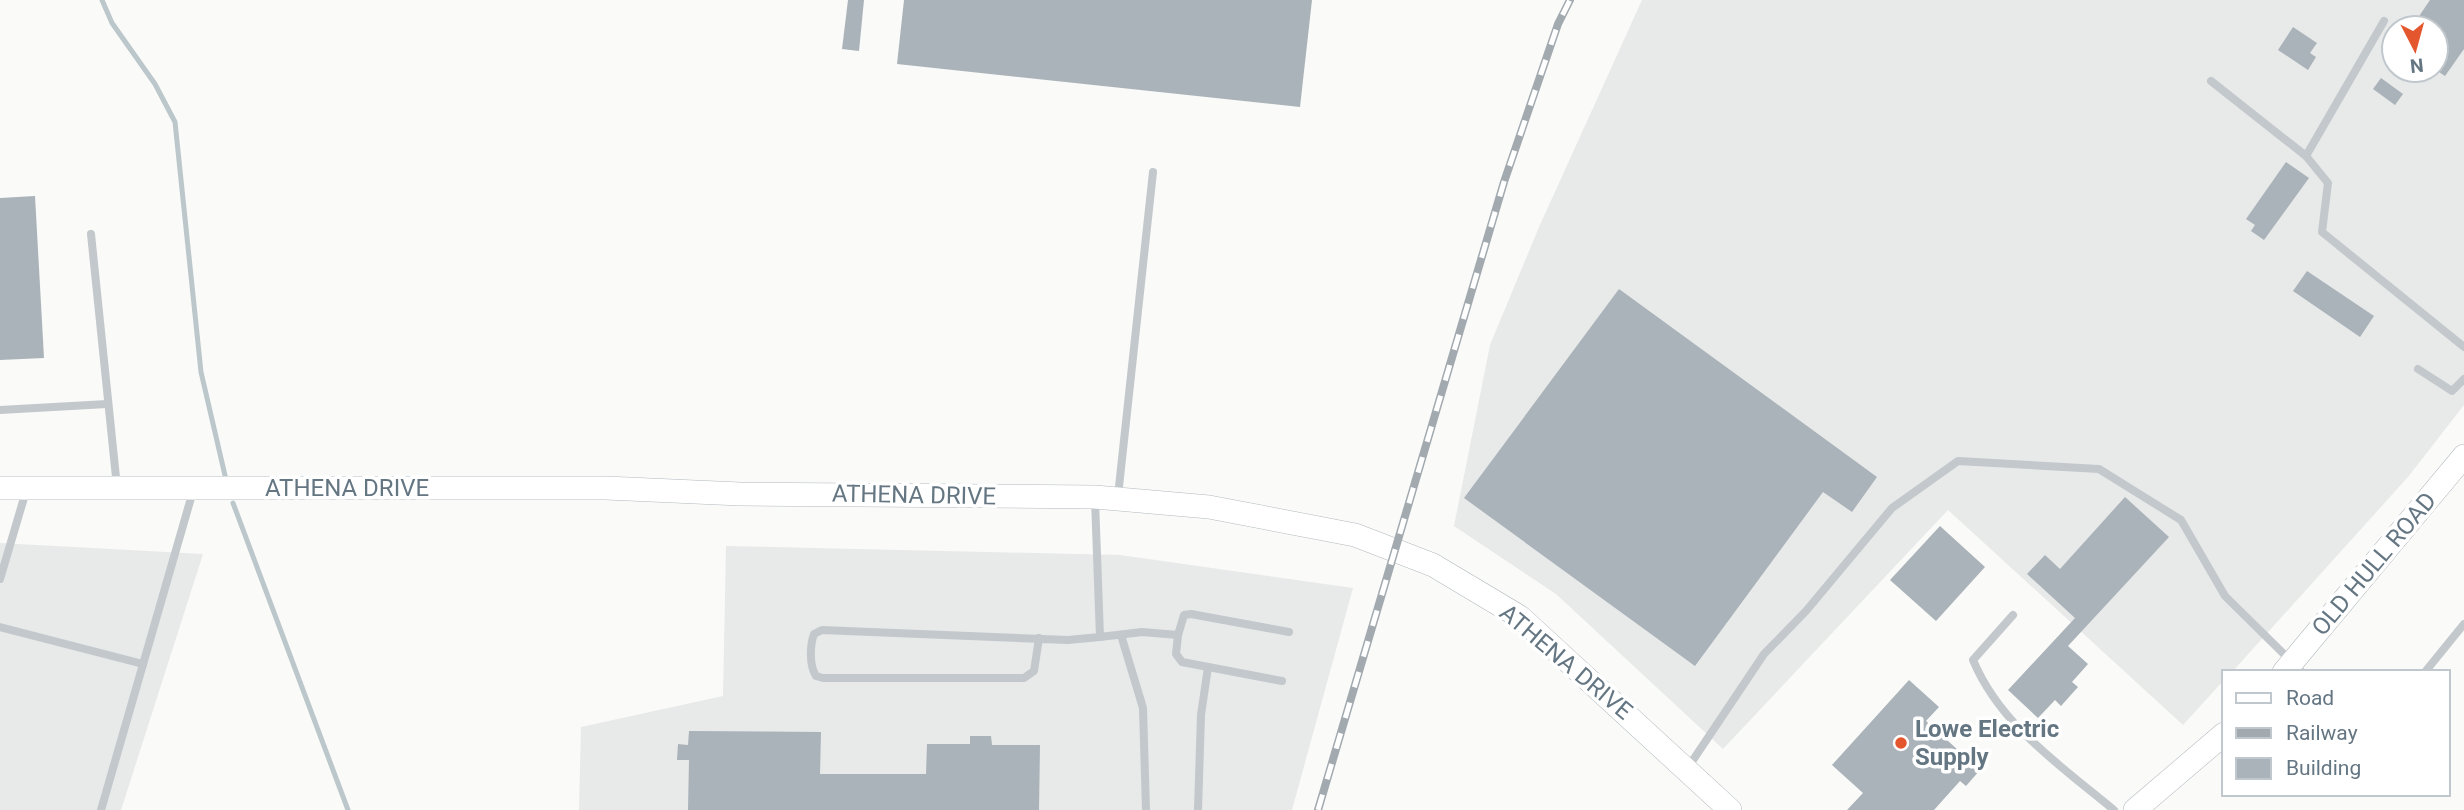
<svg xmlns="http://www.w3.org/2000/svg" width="2464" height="810" font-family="Roboto,sans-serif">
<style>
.built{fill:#e8e9e9;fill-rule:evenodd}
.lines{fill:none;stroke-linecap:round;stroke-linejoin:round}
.stream{stroke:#bbc7cb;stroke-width:5}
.building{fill:#aab3b9}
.secondary-casing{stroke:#b3babf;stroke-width:24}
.lane{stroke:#c3c8cc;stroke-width:8}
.secondary{stroke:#fff;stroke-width:23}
.rail-casing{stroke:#a2aab0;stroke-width:8}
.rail{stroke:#fff;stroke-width:5;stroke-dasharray:16;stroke-linecap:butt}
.poi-dot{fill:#e4572e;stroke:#fff;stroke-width:2.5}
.labels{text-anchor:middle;stroke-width:7;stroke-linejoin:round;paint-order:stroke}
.street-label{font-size:24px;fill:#657683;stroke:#fff}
.poi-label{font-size:24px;font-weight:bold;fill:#657683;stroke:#fff;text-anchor:start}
</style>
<rect width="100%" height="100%" fill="#fafaf8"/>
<g class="built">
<path d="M1642 0H2464V405L2408 477 2232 672H2224V680L2183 725 1948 510 1723 749 1556 594 1454 526 1490 345 1539 227ZM2394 28H2436V70H2394Z"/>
<path d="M0 543 203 554 121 810H0Z"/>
<path d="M726 546 1120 555 1353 588 1292 810H579L581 727 723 696Z"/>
</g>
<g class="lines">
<g class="stream">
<path d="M102 0 112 23 155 84 175 122 201 372 227 484"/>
<path d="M233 503 348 810"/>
</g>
</g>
<g class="building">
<path d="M848 0H864L859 51 842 49Z"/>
<path d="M904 0H1312L1300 107 897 64Z"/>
<path d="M2430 0H2464V49L2445 76 2436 70V28H2411Z"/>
<path d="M2293 27 2317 43 2310 53 2316 57 2308 70 2278 50Z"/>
<path d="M2381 78 2403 94 2395 105 2373 89Z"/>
<path d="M2286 162 2309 178 2264 240 2251 231 2255 225 2246 219Z"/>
<path d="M35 196 44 358 0 360V198Z"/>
<path d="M2307 271 2374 316 2360 337 2293 291Z"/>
<path d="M1619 289 1877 477 1852 512 1823 492 1695 666 1464 498Z"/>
<path d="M2125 497 2169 537 2068 646 2088 664 2072 682 2078 687 2061 706 2055 700 2038 718 2008 690 2075 618 2027 574 2045 555 2060 569Z"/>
<path d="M1940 526 1985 567 1936 621 1890 580Z"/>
<path d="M1909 680 1939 707 1926 721 1980 770 1966 786 1960 781 1934 810H1847L1863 793 1832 765Z"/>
<path d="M689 731 821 732 820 774H926L927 744H970V736H991L992 745H1040L1039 810H688L689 760H677L678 744 688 745Z"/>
</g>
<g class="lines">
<g class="secondary-casing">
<g id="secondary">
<path d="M0 488H606L740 494 1095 497 1209 507 1355 535 1433 565 1520 617 1730 810"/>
<path d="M2284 672 2464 456"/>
<path d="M2135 810 2224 734"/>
</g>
</g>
<g class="lane">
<path d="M2211 81 2306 156 2328 183 2322 232 2464 347"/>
<path d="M2306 156 2384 21"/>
<path d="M91 234 117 487"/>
<path d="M2418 369 2452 391 2464 379"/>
<path d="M0 410 107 404"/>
<path d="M1118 496 1153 172"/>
<path d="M0 579 26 491"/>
<path d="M2013 615 1973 660C2000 725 2061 766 2114 810"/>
<path d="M0 627 143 664"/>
<path d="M1121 635 1143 708 1146 810"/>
<path d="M1178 635 1184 615 1191 614 1289 632"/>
<path d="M1100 637 1142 632 1178 635 1176 654 1182 662 1282 681"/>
<path d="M1039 638 1034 671 1024 678H823L816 676C809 665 810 645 814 634L822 630 1068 640 1100 637 1095 500"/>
<path d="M2425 672 2464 624"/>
<path d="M1687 769 1764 654 1806 611 1892 508 1958 461 2099 469 2181 520 2225 596 2302 672"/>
<path d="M101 810 193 491"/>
<path d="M1198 810 1201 715 1208 667"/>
</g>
<use href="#secondary" class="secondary"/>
<g class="rail-casing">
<path id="rail" d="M1318 810 1504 182 1558 24 1570 0"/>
</g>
<use href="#rail" class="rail"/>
</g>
<circle class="poi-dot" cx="1901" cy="743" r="7"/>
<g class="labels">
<g class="street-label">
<text x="347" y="496">ATHENA DRIVE</text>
<text transform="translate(914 495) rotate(1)" y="8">ATHENA DRIVE</text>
<text transform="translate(2374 564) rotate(-50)" y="8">OLD HULL ROAD</text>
<text transform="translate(1566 662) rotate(40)" y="8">ATHENA DRIVE</text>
</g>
<g class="poi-label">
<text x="1915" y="737">Lowe Electric<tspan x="1915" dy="28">Supply</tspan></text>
</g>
</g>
<rect x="2222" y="670" width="228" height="126" fill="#ffffff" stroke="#c1c8cd" stroke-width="2"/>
<rect x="2236" y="693" width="35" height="10" fill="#ffffff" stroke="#c1c8cd" stroke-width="2"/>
<text x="2286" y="705" font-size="21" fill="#657683">Road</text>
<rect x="2236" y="728" width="35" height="10" fill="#a2aab0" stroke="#c1c8cd" stroke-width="2"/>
<text x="2286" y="740" font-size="21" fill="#657683">Railway</text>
<rect x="2236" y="758" width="35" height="21" fill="#aab3b9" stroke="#c1c8cd" stroke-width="2"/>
<text x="2286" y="775" font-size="21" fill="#657683">Building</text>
<g transform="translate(2415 49) rotate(174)"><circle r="33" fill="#ffffff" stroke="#c1c8cd" stroke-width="2"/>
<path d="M0-5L12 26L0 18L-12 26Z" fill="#e4572e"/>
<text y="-10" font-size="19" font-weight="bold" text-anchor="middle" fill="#657683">N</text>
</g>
</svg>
